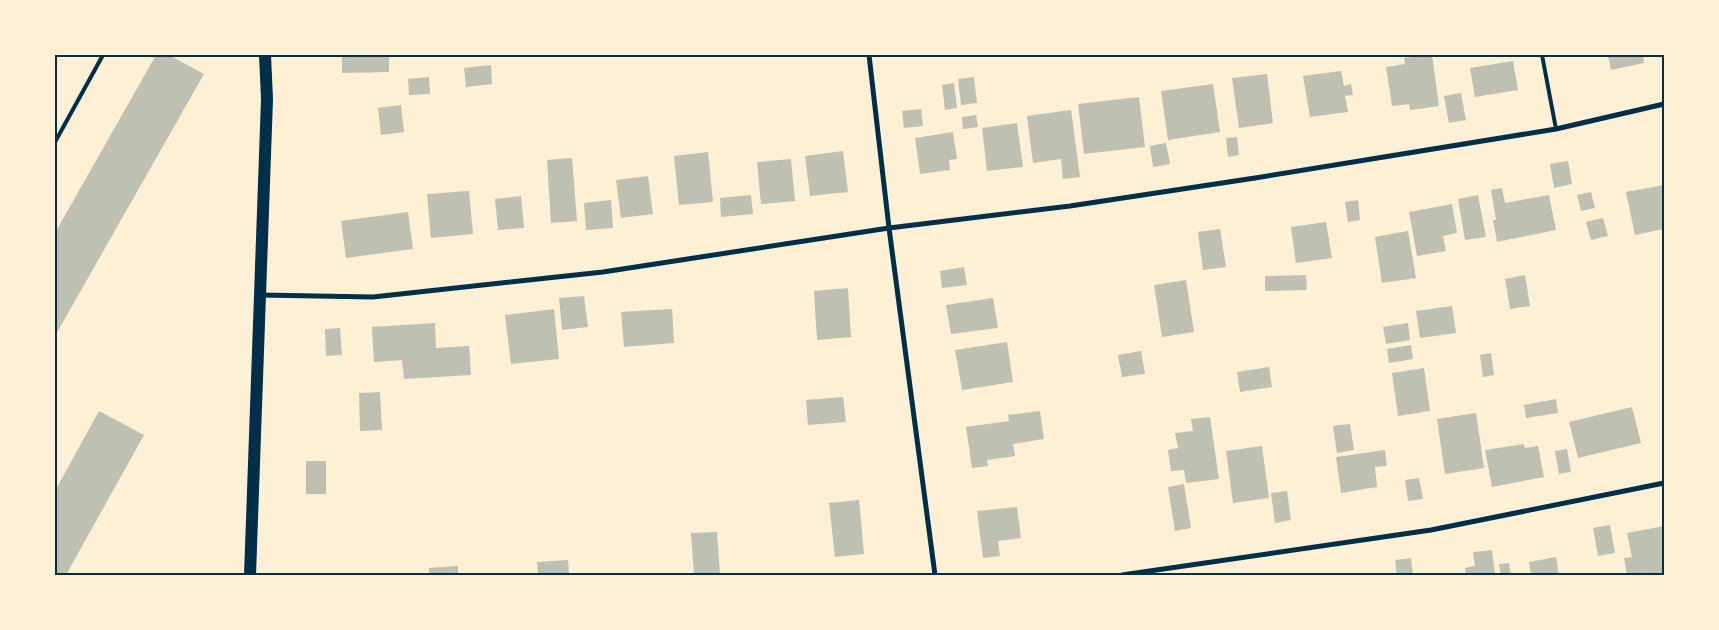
<svg xmlns="http://www.w3.org/2000/svg" width="1719" height="630" font-family="Manrope,sans-serif">
<style>
.building{fill:#bec0b2}
.lines{fill:none;stroke-linecap:round;stroke-linejoin:round}
.service{stroke:#003049;stroke-width:4}
.minor{stroke:#003049;stroke-width:5}
.primary{stroke:#003049;stroke-width:12}
.neatline{fill:none;stroke:#003049;stroke-width:2}
</style>
<rect width="100%" height="100%" fill="#fdf0d5"/>
<g class="building">
<path d="M156 55H169L204 74 55 336V233Z"/>
<path d="M342 55H389V72L342 73Z"/>
<path d="M1432 55 1439 106 1410 110 1409 104 1392 106 1386 67 1405 64 1404 58Z"/>
<path d="M1608 55H1643L1644 63 1611 70Z"/>
<path d="M1513 61 1518 90 1475 97 1470 68Z"/>
<path d="M491 65 492 84 466 87 464 68Z"/>
<path d="M1341 71 1344 86 1351 84 1353 95 1345 96 1348 112 1310 117 1303 76Z"/>
<path d="M1267 74 1273 123 1239 128 1232 78Z"/>
<path d="M429 77 430 94 409 95 408 79Z"/>
<path d="M974 77 977 103 961 105 958 79Z"/>
<path d="M954 83 957 108 945 110 942 85Z"/>
<path d="M1213 84 1220 132 1168 140 1161 91Z"/>
<path d="M1461 93 1466 120 1449 123 1444 96Z"/>
<path d="M1139 97 1145 147 1084 154 1078 104Z"/>
<path d="M401 105 404 132 381 135 378 108Z"/>
<path d="M921 109 923 126 904 128 902 111Z"/>
<path d="M1071 110 1080 177 1063 179 1061 159 1033 163 1027 116Z"/>
<path d="M976 115 978 127 963 129 962 117Z"/>
<path d="M1017 123 1023 167 987 171 982 128Z"/>
<path d="M953 132 957 159 949 160 950 170 920 174 915 138Z"/>
<path d="M1237 137 1239 155 1228 157 1226 138Z"/>
<path d="M1166 143 1170 164 1153 167 1150 146Z"/>
<path d="M843 151 848 192 810 196 805 156Z"/>
<path d="M708 152 713 202 679 205 674 156Z"/>
<path d="M572 158 577 221 551 223 547 160Z"/>
<path d="M791 159 795 201 761 204 757 162Z"/>
<path d="M1568 161 1572 184 1554 188 1550 164Z"/>
<path d="M648 176 653 214 621 218 616 180Z"/>
<path d="M1664 185V229L1635 235 1626 192Z"/>
<path d="M1502 188 1505 203 1549 195 1556 230 1497 242 1493 220H1496L1491 190Z"/>
<path d="M469 191 473 234 431 238 427 194Z"/>
<path d="M1591 192 1595 208 1581 211 1577 195Z"/>
<path d="M751 195 753 214 721 217 720 198Z"/>
<path d="M1478 195 1486 237 1465 240 1458 199Z"/>
<path d="M521 196 524 228 498 230 495 199Z"/>
<path d="M611 200 613 228 586 230 584 203Z"/>
<path d="M1358 200 1360 220 1348 222 1345 202Z"/>
<path d="M1452 204 1457 233 1443 236 1446 251 1417 256 1409 212Z"/>
<path d="M408 212 413 249 346 258 341 221Z"/>
<path d="M1603 218 1608 236 1591 240 1586 222Z"/>
<path d="M1326 222 1332 258 1296 263 1291 227Z"/>
<path d="M1220 229 1226 267 1203 270 1198 232Z"/>
<path d="M1408 231 1416 278 1382 283 1375 237Z"/>
<path d="M964 267 967 285 942 288 940 271Z"/>
<path d="M1306 275 1307 290 1265 291V276Z"/>
<path d="M1525 275 1530 306 1510 309 1505 279Z"/>
<path d="M1186 280 1194 332 1162 337 1154 285Z"/>
<path d="M848 288 851 337 817 340 814 291Z"/>
<path d="M584 296 588 327 562 330 559 298Z"/>
<path d="M993 298 998 328 951 334 946 305Z"/>
<path d="M1452 306 1456 333 1420 338 1416 311Z"/>
<path d="M554 309 559 359 511 364 505 315Z"/>
<path d="M672 309 674 343 624 347 621 312Z"/>
<path d="M435 323 436 348 469 346 471 375 404 379 402 360 374 362 372 327Z"/>
<path d="M1408 323 1410 340 1386 344 1383 327Z"/>
<path d="M340 328 342 355 326 356 325 329Z"/>
<path d="M1007 342 1013 382 962 390 955 350Z"/>
<path d="M1411 345 1413 359 1389 363 1387 349Z"/>
<path d="M1141 351 1145 374 1122 377 1118 355Z"/>
<path d="M1491 353 1494 375 1483 377 1480 355Z"/>
<path d="M1269 367 1272 387 1240 392 1237 372Z"/>
<path d="M1424 368 1430 411 1398 416 1392 373Z"/>
<path d="M380 392 382 430 360 431 359 393Z"/>
<path d="M843 397 846 422 808 425 806 400Z"/>
<path d="M1556 399 1558 413 1526 418 1524 405Z"/>
<path d="M1632 407 1641 443 1578 458 1569 422Z"/>
<path d="M99 411 144 435 66 575H55V491Z"/>
<path d="M1040 411 1044 439 1013 444 1015 456 987 460 988 466 972 468 966 427 1009 421 1008 415Z"/>
<path d="M1476 413 1484 468 1445 474 1437 419Z"/>
<path d="M1210 417 1219 479 1186 483 1184 470 1171 471 1168 450 1178 448 1175 433 1193 431 1191 419Z"/>
<path d="M1350 424 1354 450 1337 453 1333 426Z"/>
<path d="M1524 444 1525 448 1538 446 1544 477 1492 487 1485 450Z"/>
<path d="M1262 446 1269 498 1233 503 1226 451Z"/>
<path d="M1567 449 1571 472 1559 474 1555 451Z"/>
<path d="M1385 450 1387 466 1375 467 1377 487 1341 493 1336 457Z"/>
<rect x="306" y="461" width="20" height="33"/>
<path d="M1419 478 1423 499 1408 501 1405 480Z"/>
<path d="M1184 484 1191 528 1175 531 1168 487Z"/>
<path d="M1287 491 1291 520 1275 523 1271 493Z"/>
<path d="M859 500 864 554 835 557 829 503Z"/>
<path d="M1017 507 1021 538 998 541 1000 556 983 558 977 511Z"/>
<path d="M1610 525 1615 553 1598 556 1593 528Z"/>
<path d="M1664 526V575H1627L1624 558 1632 557 1627 533Z"/>
<path d="M717 532 720 575H694L691 533Z"/>
<path d="M1492 550 1495 575H1466L1465 568 1475 566 1473 552Z"/>
<path d="M1556 557 1559 575H1531L1529 562Z"/>
<path d="M1411 558 1413 575H1397L1395 560Z"/>
<path d="M568 560 569 575H538L537 562Z"/>
<path d="M1509 563 1511 575H1501L1499 564Z"/>
<path d="M458 566V575H429V568Z"/>
</g>
<g class="lines">
<g class="service">
<path d="M1542 55 1556 129"/>
<path d="M55 142 103 55"/>
</g>
<g class="minor">
<path d="M869 55 889 228 935 575"/>
<path d="M260 295 373 297 603 272 889 228 1070 206 1255 178 1556 129 1664 104"/>
<path d="M1122 575 1431 530 1664 483"/>
</g>
<path class="primary" d="M250 575 267 99 265 55"/>
</g>
<rect width="1719" height="630" fill="none" stroke="#fdf0d5" stroke-width="112"/>
<rect x="56" y="56" width="1607" height="518" class="neatline"/>
</svg>
